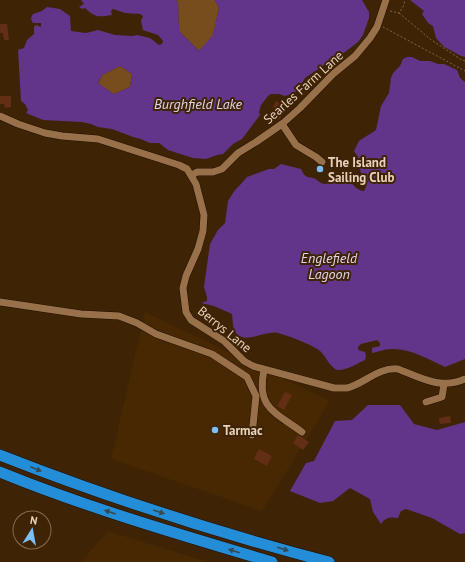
<svg xmlns="http://www.w3.org/2000/svg" width="465" height="562" font-family="'PT Sans',sans-serif">
<style>
.built{fill:#472803}
.forest{fill:#784d1e}
.water{fill:#62358b;fill-rule:evenodd}
.building{fill:#622f14}
.lines{fill:none;stroke-linecap:round;stroke-linejoin:round}
.minor-casing{stroke:#200e00;stroke-width:8}
.highway-casing{stroke:#200e00;stroke-width:12}
.path{stroke:#80684d;stroke-width:1;stroke-dasharray:2 2;stroke-linecap:butt}
.minor{stroke:#98714a;stroke-width:7}
.highway{stroke:#238dd8;stroke-width:11}
.oneway{fill:#35494f}
.poi-dot{fill:#7bbef8;stroke:#3e2405;stroke-width:1.5}
.labels{text-anchor:middle;stroke-width:4;stroke-linejoin:round;paint-order:stroke}
.street-label{font-size:13px;fill:#e9d3bf;stroke:#3e2405}
.poi-label{font-size:13px;font-weight:bold;fill:#e9d3bf;stroke:#3e2405;text-anchor:start}
.water-label{font-size:14px;font-style:italic;fill:#e0d5ed;stroke:#3e2405}
</style>
<rect width="100%" height="100%" fill="#3e2405"/>
<g class="built">
<path d="M145 312 330 401 262 511 111 459Z"/>
<path d="M108 531 208 562H81Z"/>
</g>
<g class="forest">
<path d="M176 0H215L219 8 213 36 199 51 179 31 178 2Z"/>
<path d="M120 66 132 74 130 87 114 94 98 84 102 75Z"/>
</g>
<g class="water">
<path d="M81 0H176L178 2 179 31 199 51 213 35 219 8 215 0H362L369 12V18L363 35 358 42 341 55 321 67 305 78 297 91 291 94 285 96 279 94H271L268 96 261 105 259 112 260 115 242 139 233 144 223 154 217 155 206 159 193 158 168 150 159 143H150L141 139 133 137 112 129 98 127 91 124 82 122 43 120 26 113 28 110 25 104 21 101 18 50 24 48 27 40 34 34V27L36 25 41 27V23H34L32 22 31 18 33 14 42 11 47 7 60 9 70 16 71 31 86 33 98 30 115 35 133 36 137 35 150 38 159 45 162 44 163 41 158 35 143 30 141 21 143 16 140 14 125 13 113 9 111 11 112 15C98 17 96 18 85 8L82 9 79 7 84 4ZM120 66 132 74 130 87 114 94 98 83 102 75Z"/>
<path d="M410 0H465V57L461 56 450 50 444 47 436 38 433 26 428 23 422 14 424 11Z"/>
<path d="M407 57H412L420 61H430L438 64H444L457 70 460 78 465 82V359L445 367C428 359 410 348 391 349 384 349 378 352 372 353V348L380 346V343L377 340 361 344 358 347V350L365 352 366 355 365 360C358 363 347 370 339 370 331 370 326 356 320 351 315 346 287 335 278 333 266 330 246 344 237 334 232 329 233 321 232 314L214 306 201 303 207 301V297L204 287 210 244 218 230 225 223 228 201 235 190 240 185 247 177 269 169H274L281 164 301 169C304 176 306 177 313 178 317 179 320 184 325 184 332 184 337 175 345 173 349 180 356 191 364 191L366 187V182L361 174 358 157 354 151 359 141 376 130 381 106 389 93 391 78 393 73 400 66 403 59Z"/>
<path d="M368 405H400L414 424 437 430 465 422V533L460 534 432 518 406 509 401 511 398 518C390 517 386 517 381 524L373 512 370 499 350 488 333 501 320 503 290 491 306 463 314 461 335 421 352 420Z"/>
</g>
<g class="building">
<path d="M0 24H7L9 40H4L3 33H0Z"/>
<path d="M0 96H11V107L5 108 4 104H0Z"/>
<path d="M276 101 285 107 281 113 283 114 279 120 272 115 275 109 273 107Z"/>
<path d="M285 392 292 395 284 410 277 406Z"/>
<path d="M450 416 451 423 440 424 439 418Z"/>
<path d="M298 435 309 442 303 450 293 443Z"/>
<path d="M259 449 272 456 267 466 254 459Z"/>
</g>
<g class="lines">
<g class="minor-casing">
<g id="minor">
<path d="M0 116 18 124 45 133 62 136 98 139 179 165 187 169 196 184 204 215 203 231 198 249 186 276 183 288 186 312 191 320 224 341 244 361 253 366 334 388C338 388 343 388 347 388 364 384 378 367 398 369 421 378 441 390 465 379"/>
<path d="M282 124 296 145 316 157 322 162"/>
<path d="M192 175 197 172H213L222 169 238 153 256 142 282 124 300 108 333 74 355 56 370 38 377 27 386 0"/>
<path d="M0 302 81 314 119 316 137 323 156 334 212 354 247 377 256 396 252 435"/>
<path d="M264 370C256 408 275 412 302 432"/>
<path d="M426 402 442 397 444 384"/>
</g>
</g>
<g class="highway-casing">
<g id="highway">
<path d="M0 455C107 497 218 533 329 562"/>
<path d="M0 472C88 508 181 535 272 562"/>
</g>
</g>
<g class="path">
<path d="M390 11 399 13 403 7 405 0"/>
<path d="M399 13 430 39 460 59 465 61"/>
<path d="M383 27 465 71"/>
</g>
<use href="#minor" class="minor"/>
<use href="#highway" class="highway"/>
</g>
<defs><path id="oneway-solid" d="M-6-.8H1V-3.2L6.5 0L1 3.2V.8H-6Z"/></defs>
<g class="oneway">
<use href="#oneway-solid" transform="translate(36 469) rotate(22)"/>
<use href="#oneway-solid" transform="translate(110 512) rotate(-161)"/>
<use href="#oneway-solid" transform="translate(159 512) rotate(19)"/>
<use href="#oneway-solid" transform="translate(283 549) rotate(17)"/>
<use href="#oneway-solid" transform="translate(234 551) rotate(-163)"/>
</g>
<g class="poi-dot">
<circle cx="320" cy="169" r="4"/>
<circle cx="215" cy="430" r="4"/>
</g>
<g class="labels">
<g class="street-label">
<text transform="translate(303 87) rotate(-42)" y="5">Searles Farm Lane</text>
<text transform="translate(225 329) rotate(39)" y="5">Berrys Lane</text>
</g>
<g class="poi-label">
<text x="328" y="167">The Island<tspan x="328" dy="15">Sailing Club</tspan></text>
<text x="223" y="435">Tarmac</text>
</g>
<g class="water-label">
<text x="198" y="109">Burghfield Lake</text>
<text x="329" y="263">Englefield<tspan x="329" dy="16">Lagoon</tspan></text>
</g>
</g>
<g transform="translate(32 530) rotate(11)"><circle r="19" fill="#3e2405" stroke="#826a4f"/>
<path d="M0-3L7 15L0 10L-7 15Z" fill="#7bbef8"/>
<text y="-6" font-size="11" font-weight="bold" text-anchor="middle" fill="#e9d3bf">N</text>
</g>
</svg>
